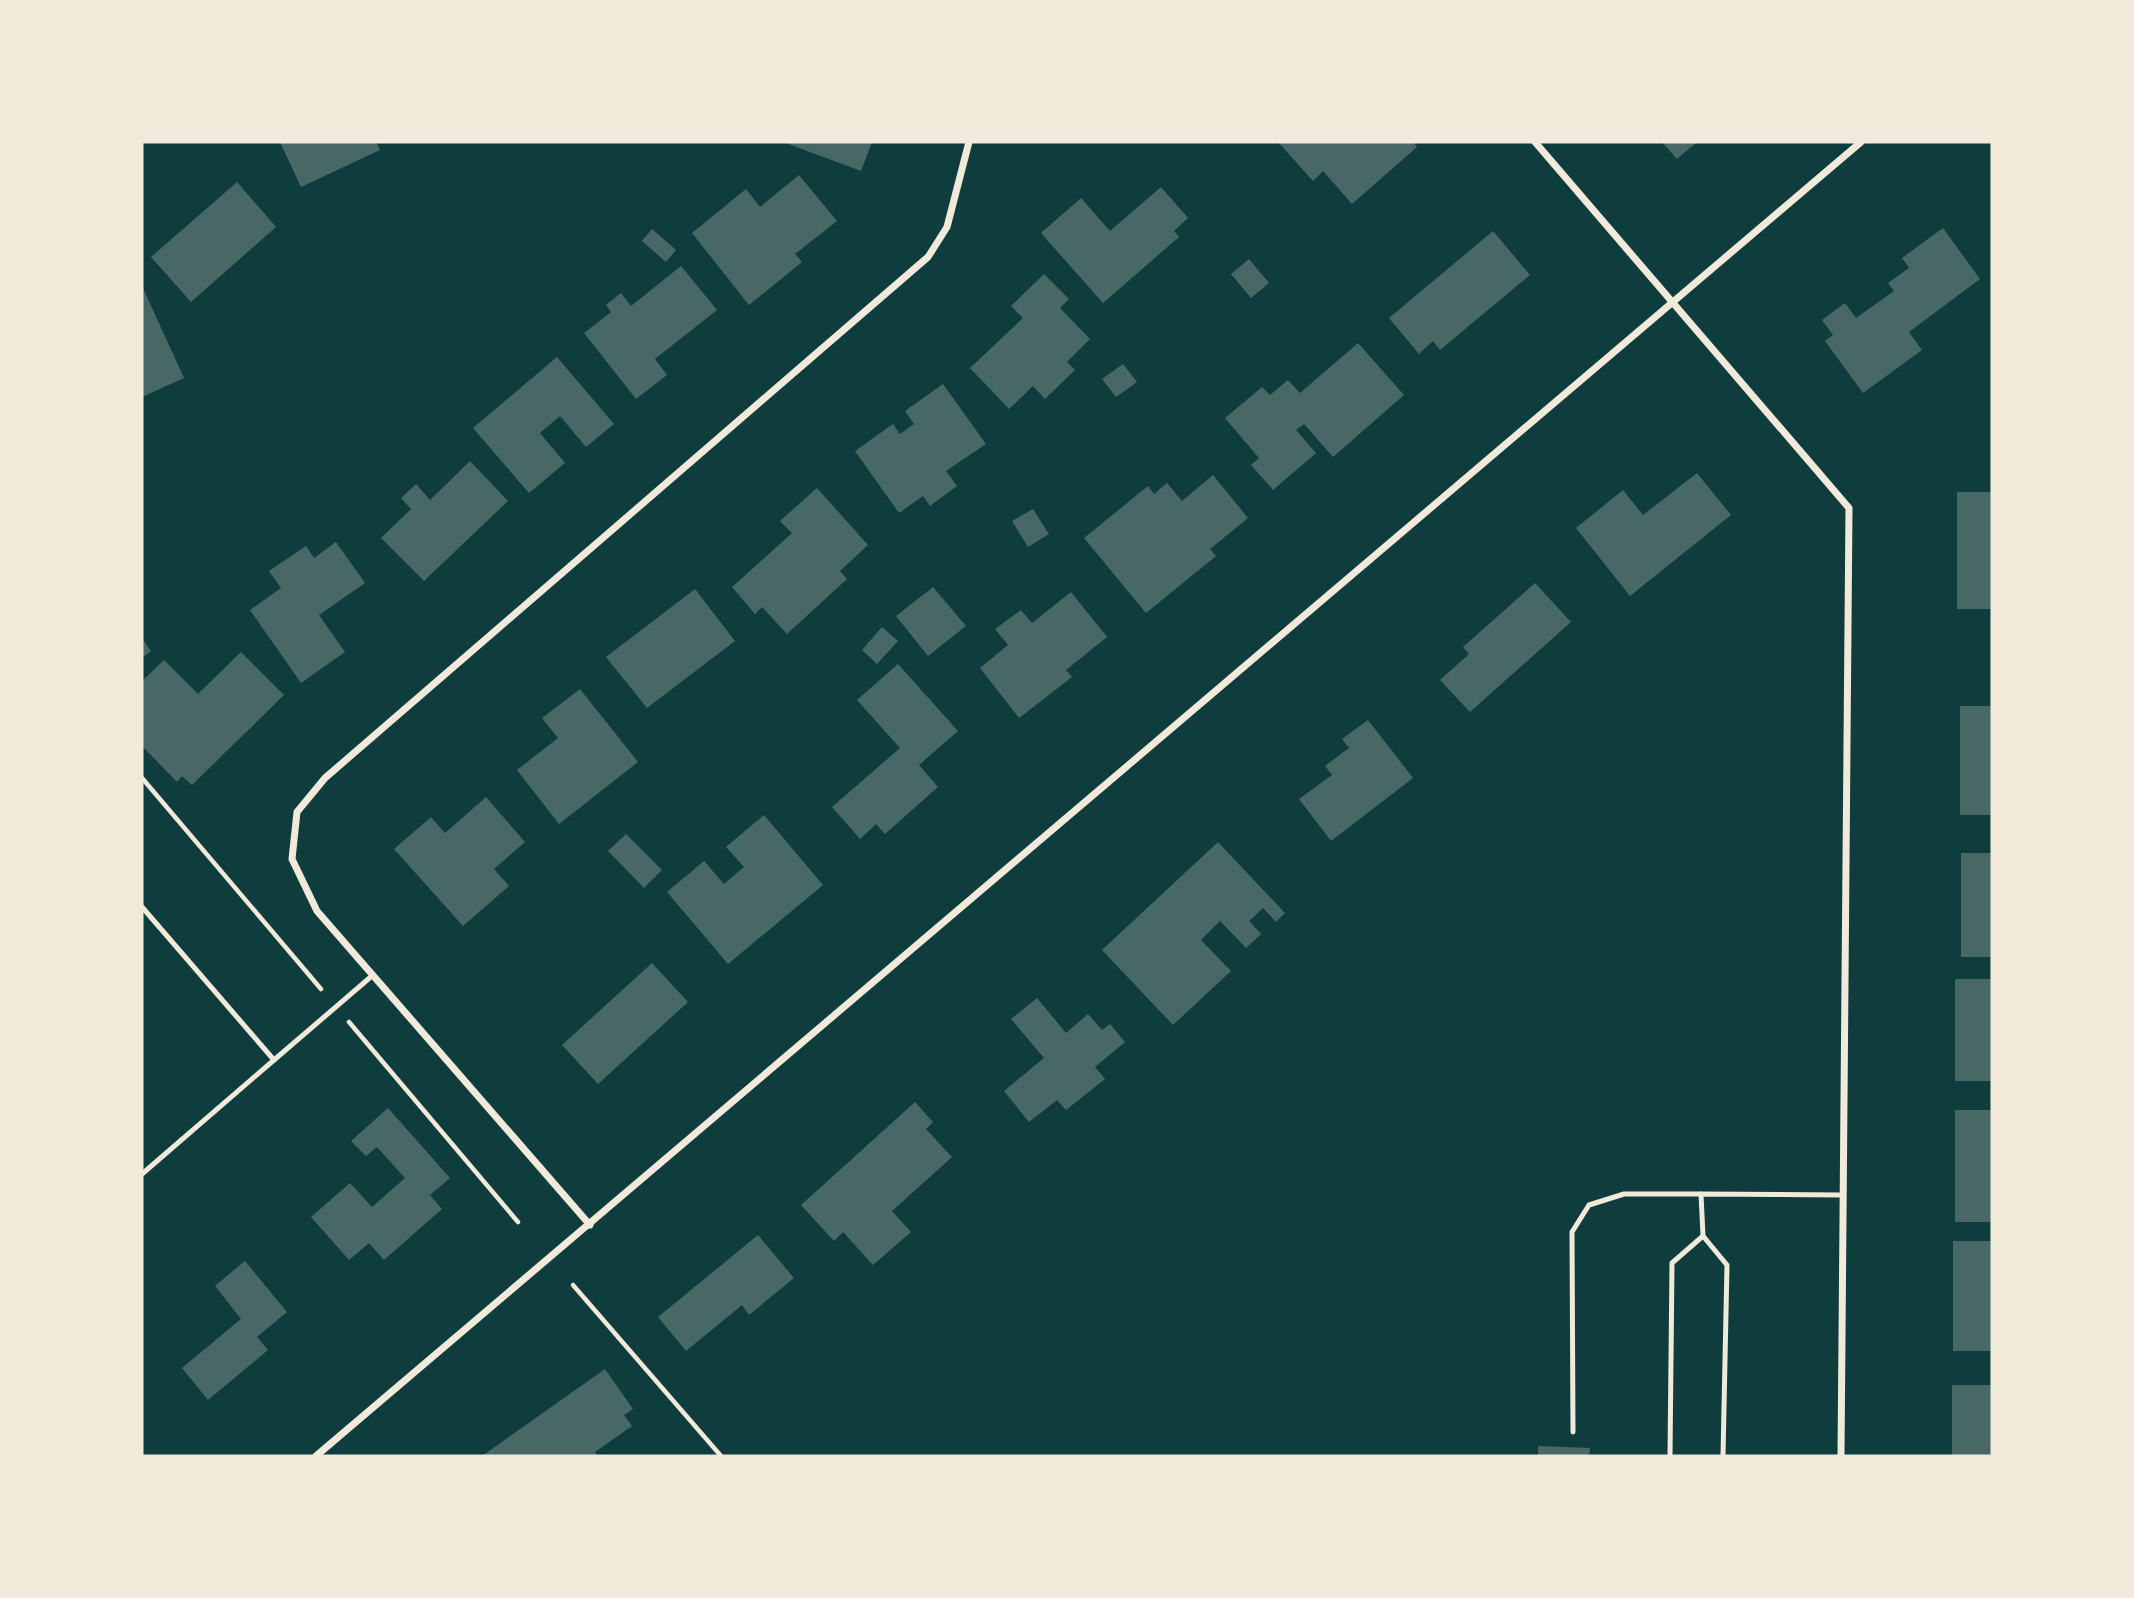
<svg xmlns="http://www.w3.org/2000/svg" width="2134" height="1598" font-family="Ubuntu,sans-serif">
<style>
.building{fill:#486865}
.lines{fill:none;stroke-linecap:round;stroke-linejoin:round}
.path{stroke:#f1e9da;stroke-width:4.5}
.service{stroke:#f1e9da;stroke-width:5}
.minor{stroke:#f1e9da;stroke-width:7}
</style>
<rect width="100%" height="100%" fill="#0f3d3e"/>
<g class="building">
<path d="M280 142H376L380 150 301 187Z"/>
<path d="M783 142H872L861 171Z"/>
<path d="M1278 142H1413L1417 147 1352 204 1323 171 1313 181Z"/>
<path d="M1662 142H1697L1677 159Z"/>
<path d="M799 175 837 221 795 254 802 262 749 305 692 233 746 189 760 207Z"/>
<path d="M237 182 276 227 191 302 151 257Z"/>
<path d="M1161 187 1188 218 1174 231 1179 237 1103 303 1041 233 1081 198 1110 231Z"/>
<path d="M1943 228 1980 279 1909 332 1922 350 1863 393 1825 341 1833 335 1822 320 1845 303 1856 318 1894 291 1888 283 1909 268 1902 258Z"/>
<path d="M652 229 676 250 666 262 642 241Z"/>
<path d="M1493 231 1530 275 1440 350 1433 341 1419 354 1389 318Z"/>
<path d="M1249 259 1269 283 1251 298 1231 274Z"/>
<path d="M681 266 717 310 655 359 667 375 636 399 584 333 611 312 606 305 621 293 631 306Z"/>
<path d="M1044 274 1069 299 1060 308 1090 339 1067 362 1075 370 1045 399 1033 386 1009 409 970 368 1023 318 1011 306Z"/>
<path d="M142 286 184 378 142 397Z"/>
<path d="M1358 343 1404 395 1333 457 1304 424 1296 430 1316 453 1273 490 1251 465 1259 458 1225 418 1262 387 1270 395 1288 380 1300 393Z"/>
<path d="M557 357 614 424 586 447 560 416 540 433 565 463 529 493 473 428Z"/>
<path d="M1123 364 1137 382 1116 397 1102 379Z"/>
<path d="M943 384 986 444 946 471 957 486 930 506 923 496 899 513 855 451 893 424 900 434 914 424 905 411Z"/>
<path d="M470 461 508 501 424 581 381 538 411 509 401 498 416 484 430 500Z"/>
<path d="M1697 473 1731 515 1630 596 1576 528 1623 490 1643 515Z"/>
<path d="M1213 475 1248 518 1210 549 1216 556 1146 613 1084 538 1148 486 1154 494 1167 483 1182 501Z"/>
<path d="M817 488 868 545 840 571 847 579 787 634 762 607 755 614 732 587 792 533 780 521Z"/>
<rect x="1957" y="492" width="35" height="117"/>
<path d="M1033 509 1049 534 1028 547 1012 521Z"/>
<path d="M336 542 365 583 319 615 345 652 301 683 250 610 281 588 269 571 306 546 314 558Z"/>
<path d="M1535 583 1571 622 1470 712 1440 680 1469 654 1463 647Z"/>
<path d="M933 587 966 626 928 656 896 616Z"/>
<path d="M695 589 735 641 647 708 606 657Z"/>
<path d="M1071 592 1107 637 1066 670 1072 677 1019 718 980 668 1008 645 995 629 1021 610 1032 623Z"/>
<path d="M882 627 898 641 877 664 862 650Z"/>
<path d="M142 638 151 651 142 658Z"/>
<path d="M241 652 284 695 192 785 182 776 177 782 142 746V681L164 660 198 694Z"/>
<path d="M898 664 958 731 919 765 938 787 885 834 876 824 860 839 832 807 900 748 857 700Z"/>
<path d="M580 689 638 762 559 824 517 770 558 738 542 718Z"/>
<rect x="1960" y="706" width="32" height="109"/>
<path d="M1368 720 1413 778 1331 841 1299 799 1332 775 1325 766 1349 748 1342 739Z"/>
<path d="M486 797 525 842 494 869 509 886 463 926 394 849 431 817 445 833Z"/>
<path d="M764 815 823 885 728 964 667 892 704 861 724 884 744 867 726 847Z"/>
<path d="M626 834 662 870 644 888 608 851Z"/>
<path d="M1218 842 1285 913 1276 922 1263 908 1249 921 1261 934 1246 948 1220 921 1201 940 1231 971 1173 1025 1102 950Z"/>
<rect x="1961" y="853" width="31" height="104"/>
<path d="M652 963 688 1002 598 1084 562 1045Z"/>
<rect x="1955" y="979" width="37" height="102"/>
<path d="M1037 998 1066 1033 1088 1014 1102 1030 1110 1024 1125 1042 1095 1067 1105 1079 1066 1110 1057 1100 1029 1122 1004 1091 1044 1058 1011 1019Z"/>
<path d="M915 1102 933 1122 926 1129 952 1157 892 1211 911 1232 873 1265 843 1232 834 1241 801 1205Z"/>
<path d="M388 1108 450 1178 430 1195 442 1209 384 1260 369 1243 349 1260 311 1217 350 1183 372 1207 405 1178 377 1147 366 1156 351 1141Z"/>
<rect x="1955" y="1110" width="37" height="112"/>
<path d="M758 1235 794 1278 749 1315 742 1305 686 1351 658 1317Z"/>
<rect x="1953" y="1241" width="39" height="110"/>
<path d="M245 1261 287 1312 257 1337 268 1350 208 1400 182 1368 241 1319 215 1286Z"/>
<path d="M605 1369 633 1409 624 1415 632 1426 595 1452 598 1456H482Z"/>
<rect x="1952" y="1385" width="40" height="71"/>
<path d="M1538 1446 1590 1448 1589 1456H1538Z"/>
</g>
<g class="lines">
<g class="path">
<path d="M142 778 321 989"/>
<path d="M349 1022 518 1222"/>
<path d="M573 1285 721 1456"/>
</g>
<g class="service">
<path d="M142 907 274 1060 142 1174"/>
<path d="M274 1060 373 975"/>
<path d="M1573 1432 1572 1232 1589 1205 1624 1194H1701"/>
<path d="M1670 1456 1672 1263 1703 1236"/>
<path d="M1723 1456 1727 1265 1703 1236 1701 1194 1843 1195"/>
</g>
<g class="minor">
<path d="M1535 142 1849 508 1841 1456"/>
<path d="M590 1225 317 911 292 859 297 812 325 778 928 257 947 227 969 142"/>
<path d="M316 1456 1861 142"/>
</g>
</g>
<rect width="2134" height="1598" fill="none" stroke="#f1e9da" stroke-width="287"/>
</svg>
